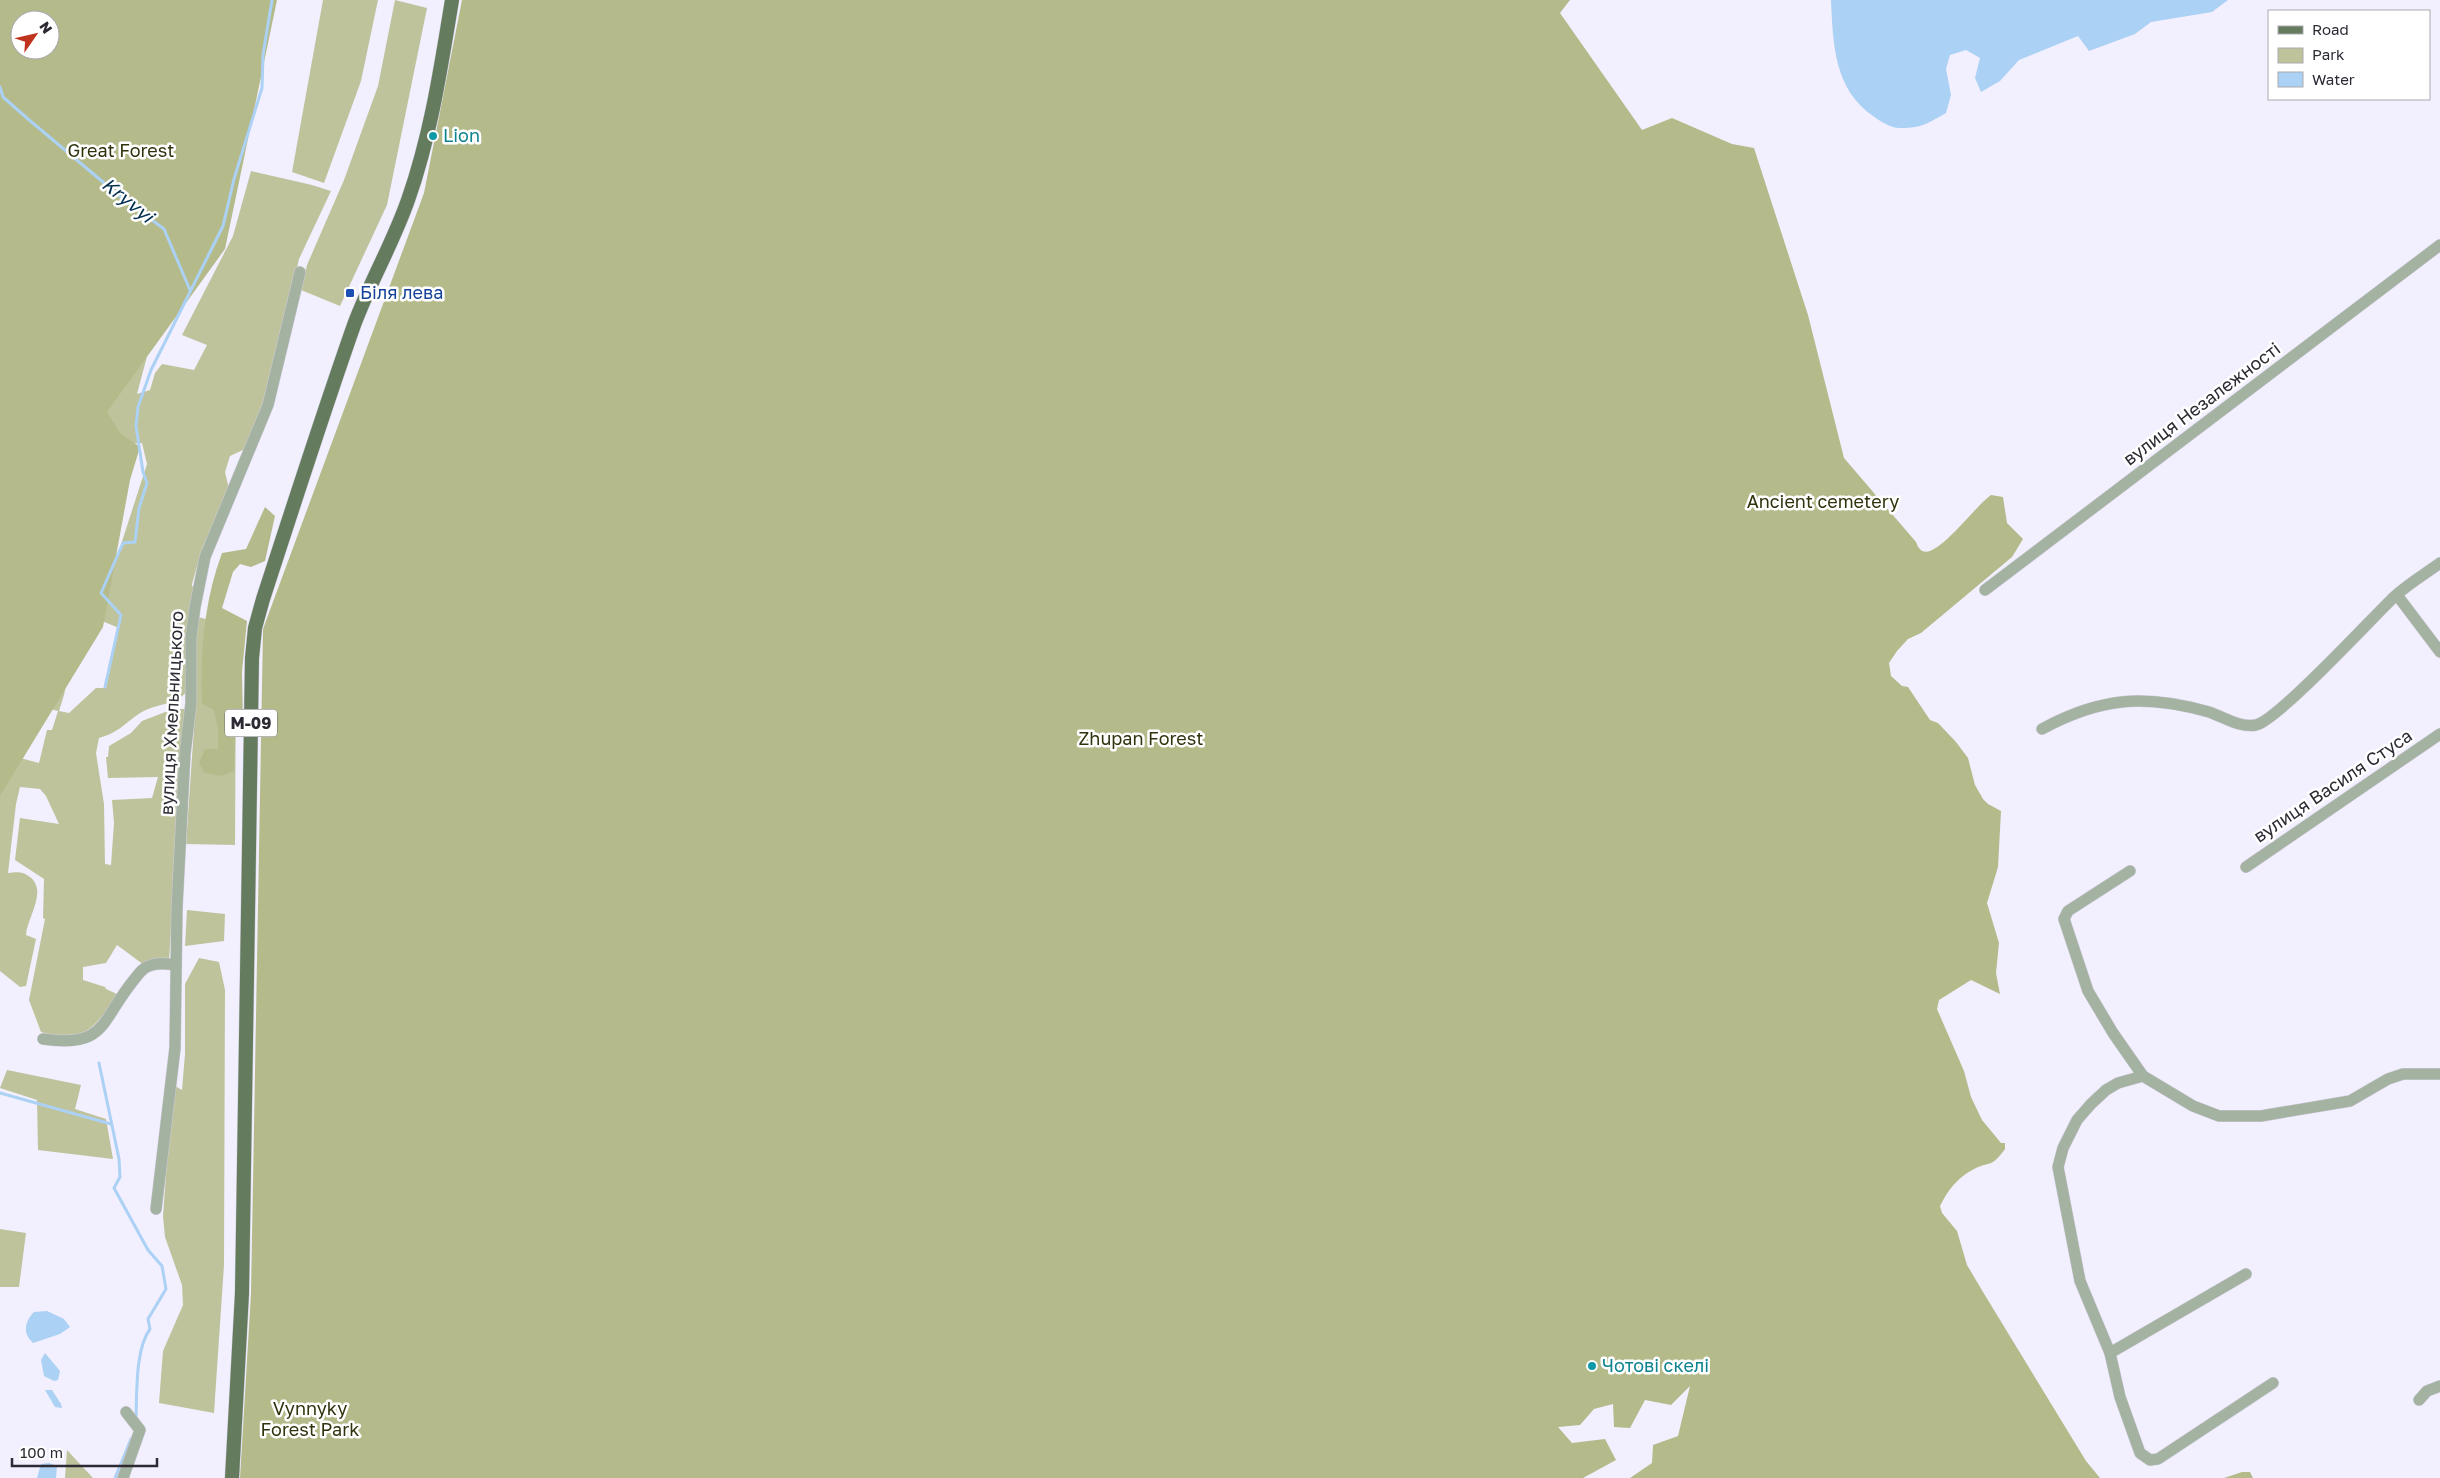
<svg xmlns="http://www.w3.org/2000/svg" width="2440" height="1478" font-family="'Golos Text',sans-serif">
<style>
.green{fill:#bfc39c;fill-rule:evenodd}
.forest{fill:#b5ba8b;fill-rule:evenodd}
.water{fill:#abd1f4}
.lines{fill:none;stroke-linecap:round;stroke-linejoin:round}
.stream{stroke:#abd1f4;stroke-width:3}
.minor-casing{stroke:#cfccda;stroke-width:12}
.major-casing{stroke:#cfccda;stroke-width:15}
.minor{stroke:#a4b2a1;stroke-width:11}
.major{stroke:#647c5d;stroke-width:14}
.culture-dot{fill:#0f9aa8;stroke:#fff;stroke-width:2}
.transit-dot{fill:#1a4fb4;stroke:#fff;stroke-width:2}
.labels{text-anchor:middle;stroke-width:5;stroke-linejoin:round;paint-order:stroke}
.shield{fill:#fff;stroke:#6c6a71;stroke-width:1}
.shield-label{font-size:16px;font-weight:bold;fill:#2d2a34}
.culture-label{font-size:18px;fill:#0d838f;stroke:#fff;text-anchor:start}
.park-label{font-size:18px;fill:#31330d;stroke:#fff}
.transit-label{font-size:18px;fill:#164399;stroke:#fff;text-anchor:start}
.street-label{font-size:18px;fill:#2d2a34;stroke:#fff}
.water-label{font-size:19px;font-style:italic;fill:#012e4f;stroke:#fff}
</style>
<rect width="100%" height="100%" fill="#f2efff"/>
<g class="green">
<path d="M0 0H264L149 349 137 394 150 390 155 373 162 364 194 370 207 345 182 335 233 236 251 171 312 185 331 191 299 259 274 376 245 449 230 456 225 472 229 489 202 549 192 584V586L197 587 187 691C176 706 157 703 142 712 125 722 121 732 99 738L96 753 104 804 105 864 111 865 114 823 112 800 152 798 158 777 108 778 106 757H108L109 746 131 733 142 721 173 709H186L169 961 144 965 117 945 106 963 83 967V980L105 987 106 989 119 995C94 1026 85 1046 41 1032L29 1000 45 919 43 918 44 879 15 860 20 818 59 824 46 796 40 789 20 787 16 804 8 873C17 872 22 871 30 877 48 891 27 918 26 935L36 939 26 986 20 987 0 971V765L13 756 39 763 47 730H52L58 711 30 704ZM20 20H50V50H20ZM142 443 147 464 97 619 119 628 106 688H96L69 713 59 711 64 695 86 585 125 444Z"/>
<path d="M323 0H378L361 81 324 183 292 172Z"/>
<path d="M395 0 427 8 387 205 340 306 301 290 307 265 344 180 378 86Z"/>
<path d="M198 617 242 628 236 668 235 845 186 844 196 699 195 660Z"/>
<path d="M187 910 225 914 224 941 185 946Z"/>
<path d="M199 958 219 962 225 990 224 1265 214 1413 159 1403 163 1351 183 1305 182 1285 165 1237 163 1216 167 1160 175 1086 182 1090 185 1054V984Z"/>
<path d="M7 1070 81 1085 75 1109 106 1119 113 1159 38 1150 37 1100 0 1088Z"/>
<path d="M0 1229 26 1233 19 1287H0Z"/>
<path d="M67 1450 93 1478H65Z"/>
</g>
<g class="forest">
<path d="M0 0H277L225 249 107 412 120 433 140 447 130 480 103 627 0 796ZM20 20H50V50H20Z"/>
<path d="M462 0H1570L1560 13 1642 130 1672 118 1732 144 1754 148 1808 315 1844 458 1916 542C1918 548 1922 554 1930 551 1948 544 1974 508 1991 495L2003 497 2007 523 2023 539 2012 557 1921 633 1908 639 1897 651 1889 663 1891 676 1902 686 1908 687 1930 720 1938 723 1956 742 1968 758 1975 785 1983 799 1988 804 2001 811 1998 867 1987 903 1999 943 1996 973 2000 994 1971 980 1939 1000 1937 1009 1964 1071 1971 1097 1982 1120 2001 1143H2005V1149C1990 1169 1992 1160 1974 1169 1958 1177 1948 1190 1940 1206L1942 1213 1957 1231 1967 1265 1983 1292 2086 1461 2100 1478H1630L1652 1463 1653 1445 1678 1436 1690 1386 1671 1405 1645 1400 1630 1428 1614 1427 1613 1404 1594 1409 1580 1425 1558 1427 1572 1443 1605 1439 1616 1460 1583 1478H240L251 1293 263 629 424 193Z"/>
<path d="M265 507 275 516 265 561 251 567 240 564 233 572 222 608 247 621 242 672 243 721 235 736 234 771 222 776 204 773 199 763 205 749H218V728L214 710 202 704C200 653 204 601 222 553L246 549Z"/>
<path d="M2242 1472H2250L2253 1478H2224Z"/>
</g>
<g class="water">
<path d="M1831 0H2228L2212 12 2151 22 2135 34 2089 51 2078 36 2019 60 2000 81 1981 92 1975 78 1980 58 1966 50 1950 55 1946 69 1951 95 1946 113C1937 118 1925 126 1915 127 1895 130 1889 127 1873 116 1834 89 1833 44 1831 0Z"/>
<path d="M47 1311 64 1319 70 1327 60 1334 33 1343C22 1333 25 1321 34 1312Z"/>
<path d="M45 1353 60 1371 58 1380 54 1381 44 1376 41 1360Z"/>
<path d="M45 1390H52L61 1404 62 1408 55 1407Z"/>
<path d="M49 1463 57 1466 56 1478H37L41 1464Z"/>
</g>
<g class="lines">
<g class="stream">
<path d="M0 87 3 97 28 119 122 198 164 229 190 290"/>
<path d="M105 687 121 615 101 593 123 543 135 542 139 508 147 483 143 472 136 426 138 407 151 370 223 226 234 179 262 88 263 55 272 0"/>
<path d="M99 1063 119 1159 120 1177 114 1188 148 1250 162 1266 166 1289 148 1319 150 1329C135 1349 137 1394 136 1419"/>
<path d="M0 1093 111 1124"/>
<path d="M115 1478 131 1439"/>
</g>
<g class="minor-casing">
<g id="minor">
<path d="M1985 590 2440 245"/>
<path d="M2397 595 2440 652"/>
<path d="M2042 729C2101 697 2145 694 2209 712 2224 717 2239 728 2256 725 2278 720 2371 619 2394 597 2408 584 2425 574 2440 563"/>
<path d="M2246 867 2440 734"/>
<path d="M2130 871 2068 911 2064 919 2088 991 2113 1033 2143 1076 2193 1106 2219 1116H2261L2350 1101 2388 1079 2403 1074H2440"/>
<path d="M43 1039C106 1048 100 1022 133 981 138 975 142 968 149 966 158 962 167 964 176 965"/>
<path d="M2143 1076 2118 1083 2106 1090 2091 1104 2077 1120 2063 1148 2058 1167 2080 1281 2110 1353 2120 1397 2140 1453 2150 1460 2158 1459 2273 1383"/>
<path d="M156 1209 175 1048 177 907 185 754 191 703V637L195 607 205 557 268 405 300 272"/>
<path d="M2110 1353 2246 1274"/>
<path d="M2419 1400 2427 1391 2440 1386"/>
<path d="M123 1478 140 1430 126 1412"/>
</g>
</g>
<g class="major-casing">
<path id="major" d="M232 1478 242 1293 252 658 255 628 263 599C293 507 322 416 354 325 370 282 393 243 408 200 431 135 441 67 452 0"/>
</g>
<use href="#minor" class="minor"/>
<use href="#major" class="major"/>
</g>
<g class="culture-dot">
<circle cx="433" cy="136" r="5"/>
<circle cx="1592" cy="1366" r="5"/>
</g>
<rect class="transit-dot" x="345" y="288" width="10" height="10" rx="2.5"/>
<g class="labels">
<rect class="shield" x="225" y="709.5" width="52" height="27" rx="4"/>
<g class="shield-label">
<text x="251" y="729">М-09</text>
</g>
<g class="culture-label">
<text x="443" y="142">Lion</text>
<text x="1602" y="1372">Чотові скелі</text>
</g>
<g class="park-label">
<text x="121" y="157">Great Forest</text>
<text x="1823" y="508">Ancient cemetery</text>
<text x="1141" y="745">Zhupan Forest</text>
<text x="310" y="1415">Vynnyky<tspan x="310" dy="21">Forest Park</tspan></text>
</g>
<g class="transit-label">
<text x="360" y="299">Бiля лева</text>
</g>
<g class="street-label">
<text transform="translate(2202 404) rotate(-37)" y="6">вулиця Незалежності</text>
<text transform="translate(172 713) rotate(-87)" y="6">вулиця Хмельницького</text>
<text transform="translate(2333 786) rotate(-34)" y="6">вулиця Василя Стуса</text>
</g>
<g class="water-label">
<text transform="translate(128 200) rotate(39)" y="7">Kryvyi</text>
</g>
</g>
<rect x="2268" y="10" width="162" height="90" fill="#ffffff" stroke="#abaaae"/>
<rect x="2278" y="26" width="25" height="8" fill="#647c5d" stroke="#abaaae"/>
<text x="2312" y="35" font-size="15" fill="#2d2a34">Road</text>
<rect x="2278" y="48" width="25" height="15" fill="#bfc39c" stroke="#abaaae"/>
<text x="2312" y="60" font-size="15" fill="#2d2a34">Park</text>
<rect x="2278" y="72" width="25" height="15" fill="#abd1f4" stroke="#abaaae"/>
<text x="2312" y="85" font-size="15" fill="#2d2a34">Water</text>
<g transform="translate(35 35) rotate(56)"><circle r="24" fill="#ffffff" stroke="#abaaae"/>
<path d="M0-4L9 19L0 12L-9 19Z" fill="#c0341e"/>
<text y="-8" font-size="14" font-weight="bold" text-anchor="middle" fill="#2d2a34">N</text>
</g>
<path d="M12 1458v8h145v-8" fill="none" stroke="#2d2a34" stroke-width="2.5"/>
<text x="20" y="1458" font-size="15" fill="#2d2a34" stroke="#ffffff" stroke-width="4" paint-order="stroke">100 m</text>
</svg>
